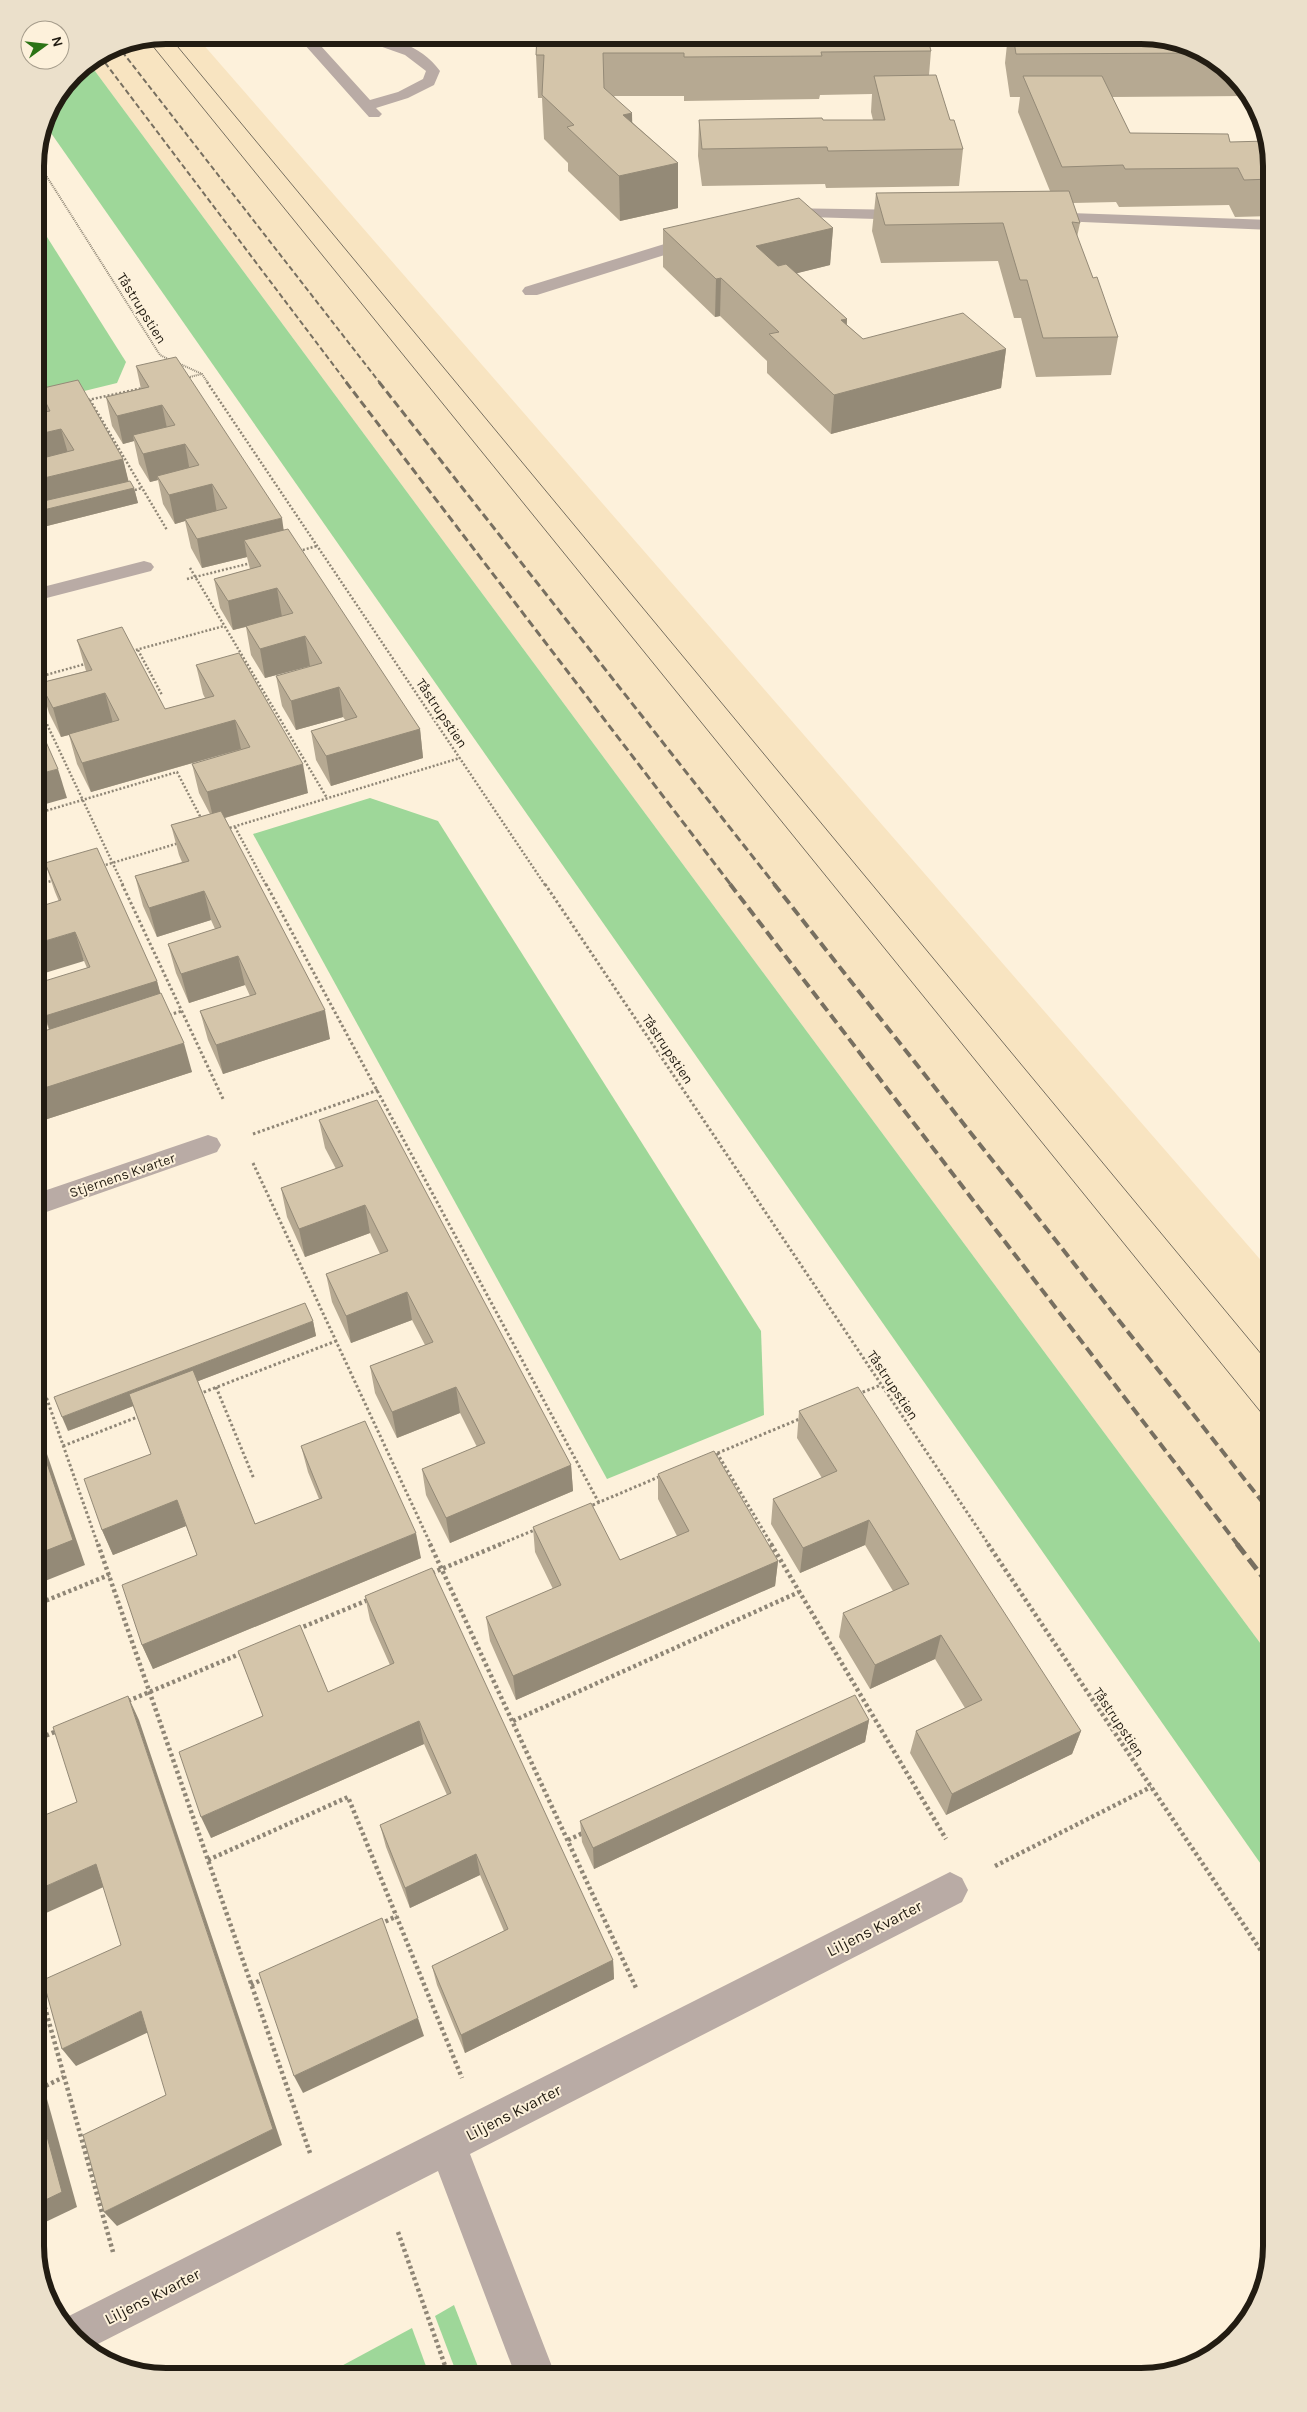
<svg xmlns="http://www.w3.org/2000/svg" width="1307" height="2412" font-family="Karla,sans-serif">
<style>
.built{fill:#f8e4c1}
.green{fill:#9ed799}
.lines{fill:none;stroke-linecap:round;stroke-linejoin:round}
.path-far3{stroke:#8f8676;stroke-width:2;stroke-dasharray:1 1;stroke-linecap:butt}
.path-far2{stroke:#8f8676;stroke-width:2.5;stroke-dasharray:2 2;stroke-linecap:butt}
.path-far1{stroke:#8f8676;stroke-width:3;stroke-dasharray:2.5 2.5;stroke-linecap:butt}
.path{stroke:#8f8676;stroke-width:4.5;stroke-dasharray:3 3;stroke-linecap:butt}
.minor{fill:#b9aba5;fill-rule:evenodd}
.tram{stroke:#776f60;stroke-width:1}
.rail-far3{stroke:#776f60;stroke-width:2;stroke-dasharray:5.5 3;stroke-linecap:butt}
.rail-far2{stroke:#776f60;stroke-width:3;stroke-dasharray:8 4;stroke-linecap:butt}
.rail-far1{stroke:#776f60;stroke-width:4;stroke-dasharray:10 5;stroke-linecap:butt}
.rail{stroke:#776f60;stroke-width:5;stroke-dasharray:13 6;stroke-linecap:butt}
.wall{fill:#b6a992}
.shaded-wall{fill:#948a77}
.building{fill:#d4c5aa;stroke:#948a77}
.labels{text-anchor:middle;stroke-width:4;stroke-linejoin:round;paint-order:stroke}
.street-label{font-size:14px;fill:#221c12;stroke:#fdf1db}
.near-street-label{font-size:16px;fill:#221c12;stroke:#fdf1db}
.rim{fill:none;stroke:#221c12;stroke-width:6}
</style>
<rect width="100%" height="100%" fill="#fdf1db"/>
<path class="built" d="M166 35H195L1272 1273V1659L89 63 116 45Z"/>
<g class="green">
<path d="M89 63 1272 1659V1880L44 123C51 99 68 77 89 63Z"/>
<path d="M35 218 126 362 117 383 35 403Z"/>
<path d="M370 798 438 821 761 1331 764 1415 607 1479 253 834Z"/>
<path d="M454 2305 482 2377H458L435 2316Z"/>
<path d="M412 2328 430 2377H321Z"/>
</g>
<g class="lines">
<g class="path-far3">
<path d="M253 35 262 43"/>
<path d="M35 158 160 355 170 360"/>
<path d="M178 363 202 374 208 383"/>
<path d="M186 378 202 374"/>
</g>
<g class="path-far2">
<path d="M207 382 545 885"/>
<path d="M88 400 143 388"/>
<path d="M90 400 167 530"/>
<path d="M35 412 48 409"/>
<path d="M131 491 142 488"/>
<path d="M299 551 317 546"/>
<path d="M190 568 327 798"/>
<path d="M187 579 251 563"/>
<path d="M138 650 162 695"/>
<path d="M132 651 224 626"/>
<path d="M35 678 85 664"/>
<path d="M35 699 123 885"/>
<path d="M35 814 177 772 202 820"/>
<path d="M235 827 266 885"/>
<path d="M226 829 460 758"/>
<path d="M102 866 179 843"/>
<path d="M37 885 55 880"/>
</g>
<g class="path-far1">
<path d="M122 884 224 1101"/>
<path d="M266 884 599 1503"/>
<path d="M545 884 989 1545"/>
<path d="M35 886 41 884"/>
<path d="M169 1015 182 1011"/>
<path d="M253 1134 378 1090"/>
<path d="M253 1163 431 1545"/>
<path d="M35 1365 98 1545"/>
<path d="M216 1387 254 1479"/>
<path d="M199 1394 336 1341"/>
<path d="M858 1394 881 1385"/>
<path d="M63 1446 140 1416"/>
<path d="M717 1453 772 1545"/>
<path d="M713 1455 802 1418"/>
<path d="M588 1507 661 1476"/>
<path d="M498 1545 537 1529"/>
</g>
<g class="path">
<path d="M98 1544 310 2153"/>
<path d="M430 1544 637 1990"/>
<path d="M771 1544 946 1839"/>
<path d="M988 1544 1272 1967"/>
<path d="M432 1573 501 1544"/>
<path d="M35 1605 109 1575"/>
<path d="M298 1629 368 1600"/>
<path d="M128 1701 242 1653"/>
<path d="M513 1721 799 1592"/>
<path d="M35 1740 57 1731"/>
<path d="M568 1840 583 1833"/>
<path d="M208 1860 348 1797 462 2078"/>
<path d="M995 1866 1151 1787"/>
<path d="M380 1924 397 1916"/>
<path d="M35 1972 113 2252"/>
<path d="M251 1985 263 1979"/>
<path d="M35 2091 64 2077"/>
<path d="M398 2232 449 2377"/>
</g>
<g class="minor">
<path d="M296 35H311L370 100 398 92 423 79 426 71 405 55 357 38 355 35C386 35 421 44 440 71L434 85 408 98 376 108 382 114 379 117H369Z"/>
<path d="M779 208 911 210 917 212 919 215 917 218 911 220 773 216 771 213 773 210Z"/>
<path d="M1041 212 1272 220V230L1035 220 1033 217 1035 214Z"/>
<path d="M700 233 706 234 708 238 706 242 537 295H525L522 291 525 287Z"/>
<path d="M144 561 151 563 154 567 151 571 35 601V589Z"/>
<path d="M208 1135 217 1138 221 1145 217 1152 35 1216V1194Z"/>
<path d="M950 1872 962 1878 968 1890 962 1902 470 2154 556 2377H516L438 2171 88 2349 63 2319Z"/>
</g>
<g class="tram">
<path d="M168 35 1272 1367"/>
<path d="M147 39 1272 1426"/>
</g>
<g class="rail-far3">
<path d="M117 45 380 383"/>
<path d="M100 56 347 383"/>
</g>
<g class="rail-far2">
<path d="M346 382 731 885"/>
<path d="M379 382 775 885"/>
</g>
<g class="rail-far1">
<path d="M730 884 1238 1545"/>
<path d="M774 884 1272 1514"/>
</g>
<path class="rail" d="M1237 1544 1272 1589"/>
</g>
<g class="wall">
<path d="M537 35 931 51 929 75 963 149 959 186 826 188 825 184 702 186 698 156 699 120H873L871 112 872 94 820 95 819 99 684 101V96H614L632 122 678 163V208L620 221 568 171V163L544 139 542 98H538L536 55Z"/>
<path d="M1008 35H1150L1214 57 1246 96 1112 97 1130 133 1230 142 1272 166V216L1235 217 1229 205 1119 207 1116 202 1073 203 1080 223 1077 237 1093 278 1118 337 1111 375 1036 377 1021 318H1014L998 261 881 263 872 231 876 193 1050 191 1018 112 1020 97H1010L1005 63Z"/>
<path d="M833 228 830 265 797 273 847 319V325L863 339 1006 349 1001 388 831 434 767 373V361L720 316 715 317 663 267V229Z"/>
<path d="M136 366 284 530 420 729 423 758 331 786 316 760 311 731 346 721 343 717 296 730 282 706 276 676 311 667 310 666 265 678 251 655 246 627 233 630 220 608 214 579 250 569 247 557 202 568 191 548 185 521 175 524 163 504 158 480 150 482 139 464 134 441 123 444 112 426 106 397 141 389Z"/>
<path d="M39 389 123 459 128 481 134 488 138 503 35 529V503L45 501 39 489 35 475V414L45 412Z"/>
<path d="M77 640 165 709 205 698 203 694 196 665 308 793 225 818 330 1039 223 1074 208 1040 200 1011 250 996 245 985 189 1003 176 973 168 944 215 929 211 920 157 937 143 906 135 876 182 862 179 855 171 825 210 814 199 793 192 764 242 749 91 792 77 764 69 735 61 737 49 713 40 683 86 671Z"/>
<path d="M45 863 157 981 160 993 192 1072 35 1123V1034L49 1030 35 990 87 968 55 892Z"/>
<path d="M319 1120 571 1465 573 1491 450 1543 426 1495 422 1469 477 1447 460 1413 397 1438 375 1393 370 1366 425 1345 412 1320 351 1343 332 1302 326 1274 380 1254 370 1233 305 1257 287 1217 281 1188 336 1169 325 1148Z"/>
<path d="M313 1321 316 1336 198 1381 255 1524 319 1499 308 1472 301 1446 421 1558 153 1669 142 1645 197 1555 186 1526 113 1555 102 1530 151 1454 133 1406 68 1431Z"/>
<path d="M799 1411 1081 1731 1072 1754 946 1815 910 1753 916 1731 965 1708 935 1659 870 1689 839 1637 843 1613 893 1591 865 1545 800 1573 771 1524 773 1499 822 1478 797 1438Z"/>
<path d="M658 1474 778 1561 775 1586 516 1700 490 1641 486 1617 553 1589 535 1552 533 1527 620 1560 677 1536 658 1499Z"/>
<path d="M365 1596 613 1960 614 1979 465 2053 437 1985 432 1966 504 1931 480 1875 410 1908 386 1847 380 1825 447 1795 424 1744 211 1838 263 1716 238 1651 328 1692 390 1665 370 1620Z"/>
<path d="M869 1720 865 1742 594 1869 582 1842 580 1821Z"/>
</g>
<g class="shaded-wall">
<path d="M632 113 633 157 623 115Z"/>
<path d="M678 163V208L620 221 619 176Z"/>
<path d="M833 228 830 265 754 284 756 246Z"/>
<path d="M721 278 720 316 715 317 716 279Z"/>
<path d="M847 319 844 357 841 320Z"/>
<path d="M1006 349 1001 388 831 434 834 395Z"/>
<path d="M162 405 168 433 133 435 134 441 123 444 117 416Z"/>
<path d="M61 429 69 457 35 465V435Z"/>
<path d="M185 444 190 472 157 476 158 480 150 482 143 454Z"/>
<path d="M123 459 130 487 48 508 40 479Z"/>
<path d="M212 484 217 513 185 519V521L175 524 169 495Z"/>
<path d="M134 488 138 503 35 529V512Z"/>
<path d="M282 518 286 547 244 540 247 557 202 568 197 539Z"/>
<path d="M277 588 282 617 233 630 228 601Z"/>
<path d="M305 636 310 666 265 678 260 649Z"/>
<path d="M339 687 343 717 296 730 291 701Z"/>
<path d="M105 693 113 723 61 737 53 708Z"/>
<path d="M235 720 241 749 91 792 82 763Z"/>
<path d="M420 729 423 758 331 786 326 756Z"/>
<path d="M303 764 308 793 214 821 207 792Z"/>
<path d="M58 769 67 798 35 807V775Z"/>
<path d="M204 891 211 920 157 937 149 908Z"/>
<path d="M75 932 84 961 35 976V944Z"/>
<path d="M238 956 245 985 189 1003 181 974Z"/>
<path d="M157 981 165 1010 55 1045 45 1016Z"/>
<path d="M325 1010 330 1039 223 1074 216 1045Z"/>
<path d="M184 1043 192 1072 35 1123V1091Z"/>
<path d="M365 1205 370 1233 305 1257 299 1229Z"/>
<path d="M407 1292 412 1320 351 1343 346 1316Z"/>
<path d="M313 1321 316 1336 68 1431 62 1417Z"/>
<path d="M456 1387 460 1413 397 1438 392 1412Z"/>
<path d="M35 1419 85 1565 35 1585Z"/>
<path d="M571 1465 573 1491 450 1543 446 1518Z"/>
<path d="M177 1500 186 1526 113 1555 102 1530Z"/>
<path d="M869 1520 865 1545 800 1573 803 1548Z"/>
<path d="M416 1533 421 1558 153 1669 142 1645Z"/>
<path d="M778 1561 775 1586 516 1700 513 1676Z"/>
<path d="M941 1635 935 1659 870 1689 875 1665Z"/>
<path d="M128 1696 139 1720 282 2145 117 2226 104 2212 273 2129Z"/>
<path d="M869 1720 865 1742 594 1869 593 1848Z"/>
<path d="M419 1721 424 1744 211 1838 201 1817Z"/>
<path d="M1081 1731 1072 1754 946 1815 952 1794Z"/>
<path d="M476 1854 480 1875 410 1908 405 1888Z"/>
<path d="M96 1864 108 1885 35 1918V1891Z"/>
<path d="M613 1960 614 1979 465 2053 461 2035Z"/>
<path d="M141 2011 153 2030 76 2066 62 2049Z"/>
<path d="M418 2018 424 2036 303 2093 294 2076Z"/>
<path d="M35 2086 47 2099 77 2207 35 2227Z"/>
</g>
<g class="building">
<path d="M537 35H927L931 51 821 52 822 56 684 57V53H603L604 88 632 113 623 115 678 163 619 176 567 127 574 125 542 95 544 55H536Z"/>
<path d="M1013 35H1150L1203 53 1016 54Z"/>
<path d="M936 75 950 120H954L963 149 828 151 827 147 702 149 699 120 822 118 823 120H885L874 76Z"/>
<path d="M1023 76H1102L1130 133 1228 134 1230 142 1267 141 1272 166V179L1244 180 1238 168 1125 169 1123 165 1062 167Z"/>
<path d="M1069 191 1080 223 1072 222 1093 278 1097 277 1118 337 1043 338 1027 280H1020L1003 223 885 225 876 193Z"/>
<path d="M799 198 833 228 756 246 778 266 786 264 847 319 841 320 863 339 963 313 1006 349 834 395 769 334 779 332 721 278 716 279 663 229Z"/>
<path d="M176 357 282 518 197 539 185 519 227 508 212 484 169 495 157 476 199 465 185 444 143 454 133 435 175 425 162 405 117 416 106 397 149 387 136 366Z"/>
<path d="M78 380 123 459 40 479 35 469V460L74 450 61 429 35 435V414L50 411 39 389Z"/>
<path d="M130 481 134 488 35 512V503Z"/>
<path d="M288 529 420 729 326 756 311 731 357 717 339 687 291 701 276 676 322 663 305 636 260 649 246 626 293 613 277 588 228 601 214 579 261 566 244 540Z"/>
<path d="M122 627 165 709 214 696 196 665 239 653 303 764 207 792 192 764 250 747 235 720 82 763 69 734 119 720 105 693 53 708 40 683 92 670 77 640Z"/>
<path d="M35 717 58 769 35 775Z"/>
<path d="M221 811 325 1010 216 1045 200 1011 256 994 238 956 181 974 168 944 221 927 204 891 149 908 135 876 189 861 171 825Z"/>
<path d="M97 848 157 981 45 1016 35 990V984L90 967 75 932 35 944V908L61 900 45 863Z"/>
<path d="M161 993 184 1043 35 1091V1034Z"/>
<path d="M377 1100 571 1465 446 1518 422 1469 485 1443 456 1387 392 1412 370 1366 433 1342 407 1292 346 1316 326 1274 388 1251 365 1205 299 1229 281 1188 343 1166 319 1120Z"/>
<path d="M305 1303 313 1321 62 1417 54 1397Z"/>
<path d="M193 1370 255 1524 322 1498 301 1446 365 1421 416 1533 142 1645 122 1585 197 1555 177 1500 102 1530 84 1479 151 1454 129 1394Z"/>
<path d="M858 1387 1081 1731 952 1794 916 1731 982 1700 941 1635 875 1665 843 1613 909 1584 869 1520 803 1548 773 1499 837 1471 799 1411Z"/>
<path d="M35 1428 73 1540 35 1555Z"/>
<path d="M714 1451 778 1561 513 1676 486 1617 561 1585 533 1527 591 1503 620 1560 689 1531 658 1474Z"/>
<path d="M432 1568 613 1960 461 2035 432 1966 508 1929 476 1854 405 1888 380 1825 451 1793 419 1721 201 1817 179 1752 263 1716 238 1651 300 1625 328 1692 394 1663 365 1596Z"/>
<path d="M855 1695 869 1720 593 1848 580 1821Z"/>
<path d="M128 1696 273 2129 104 2212 83 2135 166 2095 141 2011 62 2049 43 1980 121 1945 96 1864 35 1891V1819L77 1802 53 1727Z"/>
<path d="M382 1918 418 2018 294 2076 259 1973Z"/>
<path d="M35 2092 62 2192 35 2205Z"/>
</g>
<g class="labels">
<g class="street-label">
<text transform="translate(142 308) rotate(58)" y="5">Tåstrupstien</text>
<text transform="translate(442 713) rotate(56)" y="5">Tåstrupstien</text>
<text transform="translate(668 1049) rotate(56)" y="5">Tåstrupstien</text>
<text transform="translate(122 1175) rotate(-19)" y="5">Stjernens Kvarter</text>
<text transform="translate(893 1385) rotate(56)" y="5">Tåstrupstien</text>
<text transform="translate(1119 1722) rotate(56)" y="5">Tåstrupstien</text>
</g>
<g class="near-street-label">
<text transform="translate(874 1928) rotate(-27)" y="6">Liljens Kvarter</text>
<text transform="translate(513 2112) rotate(-27)" y="6">Liljens Kvarter</text>
<text transform="translate(152 2296) rotate(-27)" y="6">Liljens Kvarter</text>
</g>
</g>
<path d="M0 0H1307V2412H0ZM166 44H1141A122 122 0 0 1 1263 166V2246A122 122 0 0 1 1141 2368H166A122 122 0 0 1 44 2246V166A122 122 0 0 1 166 44Z" fill="#ebe0cb" fill-rule="evenodd"/>
<path class="rim" d="M166 44H1141A122 122 0 0 1 1263 166V2246A122 122 0 0 1 1141 2368H166A122 122 0 0 1 44 2246V166A122 122 0 0 1 166 44Z"/>
<g transform="translate(45 45) rotate(75)"><circle r="24" fill="#fdf1db" stroke="#a59c8b"/>
<path d="M0-4L9 19L0 12L-9 19Z" fill="#2b7315"/>
<text y="-8" font-size="14" font-weight="bold" text-anchor="middle" fill="#221c12">N</text>
</g>
</svg>
